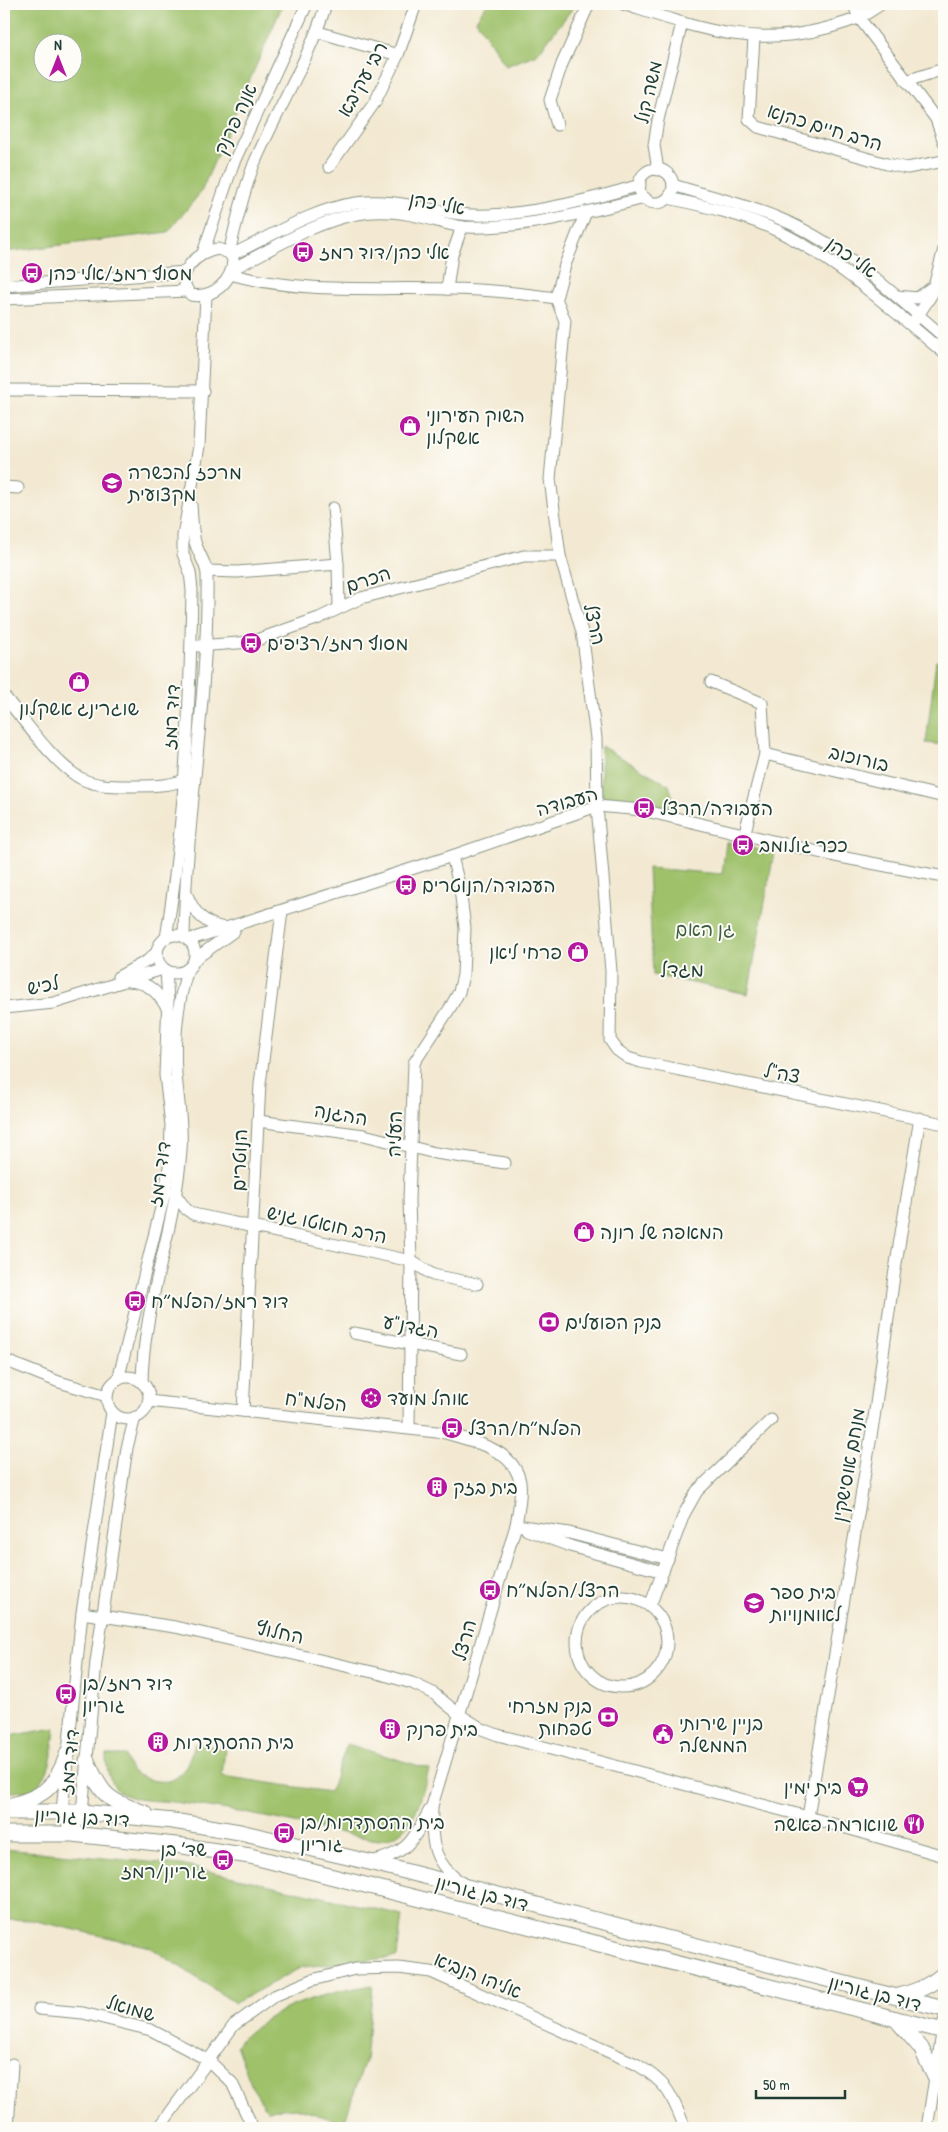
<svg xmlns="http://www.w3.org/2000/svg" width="948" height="2132" font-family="'Patrick Hand','Playpen Sans Hebrew',sans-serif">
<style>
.green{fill:#9fc16a;stroke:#5f7f4f;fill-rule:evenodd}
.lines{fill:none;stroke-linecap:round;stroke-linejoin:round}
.minor-casing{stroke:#899383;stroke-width:13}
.major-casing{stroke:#899383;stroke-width:17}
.minor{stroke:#fff;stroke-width:11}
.major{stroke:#fff;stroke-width:15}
.labels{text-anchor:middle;stroke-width:4;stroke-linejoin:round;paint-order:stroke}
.street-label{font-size:19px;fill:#1f3d34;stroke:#fdfcf7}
.poi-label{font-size:19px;fill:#1f3d34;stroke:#fdfcf7;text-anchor:start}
.park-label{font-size:19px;fill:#3f5e42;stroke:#fdfcf7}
.neighbourhood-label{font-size:20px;fill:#1f3d34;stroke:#fdfcf7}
</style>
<rect width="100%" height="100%" fill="#fdfcf7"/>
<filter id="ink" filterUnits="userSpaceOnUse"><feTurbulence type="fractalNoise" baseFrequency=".02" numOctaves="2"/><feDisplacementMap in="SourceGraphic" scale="10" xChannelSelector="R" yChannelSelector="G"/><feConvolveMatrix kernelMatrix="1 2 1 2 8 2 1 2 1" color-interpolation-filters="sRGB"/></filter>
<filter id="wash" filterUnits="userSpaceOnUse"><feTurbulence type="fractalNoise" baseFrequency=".0096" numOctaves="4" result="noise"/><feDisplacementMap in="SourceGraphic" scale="20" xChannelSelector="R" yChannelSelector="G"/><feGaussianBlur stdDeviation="1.12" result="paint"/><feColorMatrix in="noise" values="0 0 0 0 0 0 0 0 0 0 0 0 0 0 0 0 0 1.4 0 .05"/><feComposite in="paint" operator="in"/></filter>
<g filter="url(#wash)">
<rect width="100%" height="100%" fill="#f3e9d2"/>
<g class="green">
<path d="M4 4H283L201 192 168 232 4 252ZM72 42V72H42V42Z"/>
<path d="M487 4H576L537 54 506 66 476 20Z"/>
<path d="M936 661 944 662V745L926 743Z"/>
<path d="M601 746 669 785 673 798 666 811 601 800Z"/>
<path d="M726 842 774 853 748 994 653 975 648 868 722 874Z"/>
<path d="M55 1728C52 1754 53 1771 34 1790L4 1793V1737Z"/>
<path d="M194 1744 225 1748 222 1776 330 1792 347 1744 429 1769C421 1798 414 1839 377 1840 310 1827 242 1810 173 1802 157 1800 131 1802 118 1791 109 1783 106 1766 106 1755H125C127 1760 129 1769 133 1772 142 1779 162 1784 172 1780 185 1775 191 1756 194 1744Z"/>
<path d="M4 1849 181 1865 402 1915 397 1957 302 1967 235 2003 150 1947 32 1920 4 1919Z"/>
<path d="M373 1985 365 2060 344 2123 296 2108 267 2110 252 2087 236 2045C272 2005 322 1994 373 1985Z"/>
</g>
</g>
<g filter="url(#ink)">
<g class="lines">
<g class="minor-casing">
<g id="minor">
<path d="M623 4C695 27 750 49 827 28 852 21 860 19 881 4"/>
<path d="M853 4 860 19 936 119 944 142"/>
<path d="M318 32 398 55"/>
<path d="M754 38 749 119 758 127 887 164 907 168 944 161"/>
<path d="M906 81 944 69"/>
<path d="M557 125 550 100 562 64 589 4"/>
<path d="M329 167 375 102 398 55 416 4"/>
<circle cx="656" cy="186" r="17"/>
<path d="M658 170 654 145 658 120 682 23"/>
<path d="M673 185C708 196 744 204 778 218 841 243 893 294 944 337"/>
<path d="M668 198C705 206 744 215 778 231 841 262 891 309 944 353"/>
<path d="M586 212 565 265 556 298 565 321 550 479 560 556 582 632 596 738 597 806 611 971 610 1040 617 1050 628 1058 641 1062 944 1124"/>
<path d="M218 249 229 253 233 259C233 281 213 299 191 295 172 274 197 252 218 249Z"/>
<path d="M203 253 233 164 307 4"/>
<path d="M229 253C236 223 243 193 254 164 277 110 309 60 326 4"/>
<path d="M231 255C270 237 313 209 356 203 397 197 432 213 472 215 524 217 590 200 640 185"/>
<path d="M232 269C271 250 313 222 357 214 377 210 401 212 421 217 436 220 450 226 465 227 525 229 587 212 645 198"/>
<path d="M230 274C301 294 374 287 446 289 483 289 520 293 556 298"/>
<path d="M4 286 186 272"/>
<path d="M447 289 452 255 462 227"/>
<path d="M897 296 917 298 934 286"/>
<path d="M4 299 187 291"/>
<path d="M915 320 932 294 944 249"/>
<path d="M4 390 203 391"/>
<path d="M4 487 18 488"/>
<path d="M333 508 338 564"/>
<path d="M207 571 237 572 338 564 339 608"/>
<path d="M198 646 251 642 319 618 361 598 524 556H560"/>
<path d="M711 682 762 703 765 754 744 836"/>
<path d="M4 696C23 719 56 766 82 779 98 787 117 786 135 786 154 786 173 786 191 777"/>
<path d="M765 754 944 797"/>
<path d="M187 895C194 913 205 925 225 928"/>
<circle cx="176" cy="954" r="19"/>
<path d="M184 937C186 816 209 696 207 574 206 563 198 553 195 542 192 530 192 517 191 505"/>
<path d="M166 938C185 823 190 707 192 590L190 572 183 554V536L199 446 206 295"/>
<path d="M188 940 452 856 597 806 642 810 835 856 944 877"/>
<path d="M195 959 234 931"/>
<path d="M118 977 147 961 157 952"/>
<path d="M128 981C148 982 157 991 167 1008"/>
<path d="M4 1008 54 1003 163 969"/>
<path d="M258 1121 364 1135 435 1153 505 1163"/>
<path d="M175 1194 186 1209 193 1214 411 1261 433 1275 477 1284"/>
<path d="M354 1333 461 1354"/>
<path d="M4 1360 59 1382 107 1396"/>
<circle cx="128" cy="1398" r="21"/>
<path d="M118 1380 165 1192 170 1161 171 1125 165 1075 168 1000 166 971"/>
<path d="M142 1383C143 1303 176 1229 181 1150 183 1125 178 1100 176 1074 174 1038 177 1003 188 969"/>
<path d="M148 1401 446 1433C474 1442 514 1449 520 1482 522 1496 518 1512 516 1525L432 1806C413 1839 410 1853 370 1862"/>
<path d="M243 1411 260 1084 282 911"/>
<path d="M409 1428 411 1261 409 1200 414 1063 450 1008 459 992 463 975 465 928 460 889 452 856"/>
<path d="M516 1525 569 1533 668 1559"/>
<path d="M527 1530 570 1546 663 1572"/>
<circle cx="622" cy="1642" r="45"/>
<path d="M650 1606 684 1514 697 1491 771 1420"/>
<path d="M82 1613 175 1627 381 1674 412 1683 433 1693 460 1715 482 1729 498 1735 808 1817 944 1856"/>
<path d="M432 1808C431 1841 432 1863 462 1883"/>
<path d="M808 1817 874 1418 894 1276 920 1118"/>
<path d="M72 1834 62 1811 82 1613 112 1412"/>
<path d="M72 1834 82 1812 96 1662 127 1448 135 1417"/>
<path d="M39 2009 83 2013 151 2030 208 2060 232 2083 253 2128"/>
<path d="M8 2128 12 2064"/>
<path d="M159 2128 234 2025 274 1996 312 1980 355 1969 398 1968 431 1972 636 2064C669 2084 671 2094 685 2128"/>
<path d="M927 2128 944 2021"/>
</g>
</g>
<g class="major-casing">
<g id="major">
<path d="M87 1761C102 1796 108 1801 145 1813"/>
<path d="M4 1807C42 1798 56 1789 68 1752"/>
<path d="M4 1812H82L173 1821 240 1832 369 1862 944 2009"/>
<path d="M4 1834H72L176 1845 250 1856 944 2031"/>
<path d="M899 1996C917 1991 930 1986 944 1974"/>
<path d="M896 2019 921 2048 935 2077"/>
</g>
</g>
<use href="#minor" class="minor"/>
<use href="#major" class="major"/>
</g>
</g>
<defs>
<g id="bus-disc" transform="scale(1.125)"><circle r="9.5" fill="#b5179e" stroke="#fdfcf7"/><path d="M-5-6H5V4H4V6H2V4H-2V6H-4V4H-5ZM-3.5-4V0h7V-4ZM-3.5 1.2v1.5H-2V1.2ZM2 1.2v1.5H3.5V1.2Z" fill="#fff"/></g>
<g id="shop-disc" transform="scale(1.125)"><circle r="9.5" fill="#b5179e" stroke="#fdfcf7"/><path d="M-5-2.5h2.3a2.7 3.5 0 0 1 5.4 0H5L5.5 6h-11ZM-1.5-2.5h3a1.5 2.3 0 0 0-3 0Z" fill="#fff"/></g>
<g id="university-disc" transform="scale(1.125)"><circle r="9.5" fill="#b5179e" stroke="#fdfcf7"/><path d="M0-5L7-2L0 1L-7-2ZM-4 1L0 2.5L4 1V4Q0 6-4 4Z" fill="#fff"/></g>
<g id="bank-disc" transform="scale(1.125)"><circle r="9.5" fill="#b5179e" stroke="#fdfcf7"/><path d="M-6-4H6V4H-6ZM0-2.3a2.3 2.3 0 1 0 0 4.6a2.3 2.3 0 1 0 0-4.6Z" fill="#fff"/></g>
<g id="synagogue-disc" transform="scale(1.125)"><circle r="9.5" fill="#b5179e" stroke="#fdfcf7"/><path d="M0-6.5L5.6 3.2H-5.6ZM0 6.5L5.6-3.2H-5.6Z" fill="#fff"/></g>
<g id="building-disc" transform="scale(1.125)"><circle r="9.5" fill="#b5179e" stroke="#fdfcf7"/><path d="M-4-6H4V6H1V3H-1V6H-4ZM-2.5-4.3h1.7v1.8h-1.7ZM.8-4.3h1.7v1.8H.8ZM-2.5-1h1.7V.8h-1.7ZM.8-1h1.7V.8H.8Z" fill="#fff"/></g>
<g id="school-disc" transform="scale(1.125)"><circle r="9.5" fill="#b5179e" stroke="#fdfcf7"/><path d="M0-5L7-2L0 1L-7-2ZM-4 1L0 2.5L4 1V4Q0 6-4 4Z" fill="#fff"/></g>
<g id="civic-disc" transform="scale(1.125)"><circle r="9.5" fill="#b5179e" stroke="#fdfcf7"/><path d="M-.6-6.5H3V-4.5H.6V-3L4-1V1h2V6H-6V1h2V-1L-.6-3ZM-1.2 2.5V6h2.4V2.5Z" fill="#fff"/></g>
<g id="supermarket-disc" transform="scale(1.125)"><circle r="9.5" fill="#b5179e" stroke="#fdfcf7"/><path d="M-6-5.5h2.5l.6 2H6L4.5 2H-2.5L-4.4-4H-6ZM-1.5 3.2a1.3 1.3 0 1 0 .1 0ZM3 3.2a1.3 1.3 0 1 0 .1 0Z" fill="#fff"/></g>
<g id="restaurant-disc" transform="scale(1.125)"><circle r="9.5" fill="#b5179e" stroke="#fdfcf7"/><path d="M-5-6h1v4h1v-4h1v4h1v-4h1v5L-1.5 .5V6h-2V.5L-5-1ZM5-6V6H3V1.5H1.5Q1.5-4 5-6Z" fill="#fff"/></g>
</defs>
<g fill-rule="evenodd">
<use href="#bus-disc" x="303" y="252"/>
<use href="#bus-disc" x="32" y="273"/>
<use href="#shop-disc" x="410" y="426"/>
<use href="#university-disc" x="112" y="483"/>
<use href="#bus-disc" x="251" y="643"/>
<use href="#shop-disc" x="79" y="682"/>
<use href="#bus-disc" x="644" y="808"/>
<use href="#bus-disc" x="743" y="845"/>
<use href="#bus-disc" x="406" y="885"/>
<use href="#shop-disc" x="578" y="952"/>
<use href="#shop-disc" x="584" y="1232"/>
<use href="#bus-disc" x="135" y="1301"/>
<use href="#bank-disc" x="549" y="1322"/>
<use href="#synagogue-disc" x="371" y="1398"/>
<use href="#bus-disc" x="452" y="1428"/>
<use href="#building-disc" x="437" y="1487"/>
<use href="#bus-disc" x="490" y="1590"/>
<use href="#school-disc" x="754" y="1603"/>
<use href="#bus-disc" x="66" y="1694"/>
<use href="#bank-disc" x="608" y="1717"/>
<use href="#building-disc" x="390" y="1729"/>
<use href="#civic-disc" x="663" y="1734"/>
<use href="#building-disc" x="158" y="1742"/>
<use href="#supermarket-disc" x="858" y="1787"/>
<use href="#restaurant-disc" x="914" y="1824"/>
<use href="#bus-disc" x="284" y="1833"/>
<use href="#bus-disc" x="223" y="1860"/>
</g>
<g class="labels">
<g class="street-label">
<text transform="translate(362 79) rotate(-61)" y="7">רבי עקיבא</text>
<text transform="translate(648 92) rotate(-77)" y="7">משה קול</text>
<text transform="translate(235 119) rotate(-65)" y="7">אנה פרנק</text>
<text transform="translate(825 127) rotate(17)" y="7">הרב חיים כהנא</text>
<text transform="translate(437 203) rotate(10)" y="7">אלי כהן</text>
<text transform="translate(852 257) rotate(35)" y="7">אלי כהן</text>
<text transform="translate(368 579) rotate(-18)" y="7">הכרם</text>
<text transform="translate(595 624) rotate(77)" y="7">הרצל</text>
<text transform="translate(171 717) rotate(-87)" y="7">דוד רמז</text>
<text transform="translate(859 758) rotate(13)" y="7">בורוכוב</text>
<text transform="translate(567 801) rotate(-16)" y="7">העבודה</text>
<text transform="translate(43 985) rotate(-11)" y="7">לכיש</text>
<text transform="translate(782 1073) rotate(11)" y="7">צה"ל</text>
<text transform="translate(341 1114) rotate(10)" y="7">ההגנה</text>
<text transform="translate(394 1134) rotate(-88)" y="7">העליה</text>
<text transform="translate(239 1160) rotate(-88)" y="7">הנוטרים</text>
<text transform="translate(159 1174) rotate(-82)" y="7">דוד רמז</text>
<text transform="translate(327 1224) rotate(12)" y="7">הרב חואטו גניש</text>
<text transform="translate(411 1326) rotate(11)" y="7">הגדנ"ע</text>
<text transform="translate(316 1401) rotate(6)" y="7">הפלמ"ח</text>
<text transform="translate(848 1465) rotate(-80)" y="7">מנחם אוסישקין</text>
<text transform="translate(280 1632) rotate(12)" y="7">החלוץ</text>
<text transform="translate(464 1640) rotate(-74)" y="7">הרצל</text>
<text transform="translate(69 1762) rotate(-85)" y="7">דוד רמז</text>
<text transform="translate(82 1817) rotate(3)" y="7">דוד בן גוריון</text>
<text transform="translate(482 1893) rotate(14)" y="7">דוד בן גוריון</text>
<text transform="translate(478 1975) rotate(22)" y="7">אליהו הנביא</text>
<text transform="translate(875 1993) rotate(14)" y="7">דוד בן גוריון</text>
<text transform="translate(131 2008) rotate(16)" y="7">שמואל</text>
</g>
<g class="poi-label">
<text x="319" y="259">אלי כהן/דוד רמז</text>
<text x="48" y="280">מסוף רמז/אלי כהן</text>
<text x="426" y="422">השוק העירוני<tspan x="426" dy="22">אשקלון</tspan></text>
<text x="128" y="479">מרכז להכשרה<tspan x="128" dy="22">מקצועית</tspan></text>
<text x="267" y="650">מסוף רמז/רציפים</text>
<text x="79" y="715" text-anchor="middle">שוגרינג אשקלון</text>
<text x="660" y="815">העבודה/הרצל</text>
<text x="759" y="852">ככר גולומב</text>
<text x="422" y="892">העבודה/הנוטרים</text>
<text x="562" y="959" text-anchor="end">פרחי ליאן</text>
<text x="600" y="1239">המאפה של רונה</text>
<text x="151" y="1308">דוד רמז/הפלמ״ח</text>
<text x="565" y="1329">בנק הפועלים</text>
<text x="387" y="1405">אוהל מועד</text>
<text x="468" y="1435">הפלמ״ח/הרצל</text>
<text x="453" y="1494">בית בזק</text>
<text x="506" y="1597">הרצל/הפלמ״ח</text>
<text x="770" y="1599">בית ספר<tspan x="770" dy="22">לאומנויות</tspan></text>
<text x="82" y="1690">דוד רמז/בן<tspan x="82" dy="22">גוריון</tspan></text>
<text x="592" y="1713" text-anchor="end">בנק מזרחי<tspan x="592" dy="22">טפחות</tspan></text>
<text x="679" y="1730">בניין שירותי<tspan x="679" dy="22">הממשלה</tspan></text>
<text x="406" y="1736">בית פרנק</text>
<text x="174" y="1749">בית ההסתדרות</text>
<text x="842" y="1794" text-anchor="end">בית ימין</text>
<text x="300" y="1829">בית ההסתדרות/בן<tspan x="300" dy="22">גוריון</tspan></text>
<text x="898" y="1831" text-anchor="end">שווארמה פאשה</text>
<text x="207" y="1856" text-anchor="end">שד׳ בן<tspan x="207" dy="22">גוריון/רמז</tspan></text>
</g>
<g class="park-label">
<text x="705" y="936">גן האם</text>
</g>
<g class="neighbourhood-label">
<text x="682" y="977">מגדל</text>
</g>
</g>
<rect width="948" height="2132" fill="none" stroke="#fdfcf7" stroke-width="20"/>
<g transform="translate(58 58)"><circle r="24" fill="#fdfcf7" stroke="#a4b0a9"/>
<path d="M0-4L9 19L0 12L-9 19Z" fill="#b5179e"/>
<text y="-8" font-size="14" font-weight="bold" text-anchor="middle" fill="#1f3d34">N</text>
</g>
<path d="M756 2090v8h89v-8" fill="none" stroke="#1f3d34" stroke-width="2.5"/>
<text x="763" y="2090" font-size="15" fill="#1f3d34" stroke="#fdfcf7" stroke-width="4" paint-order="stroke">50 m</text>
</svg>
